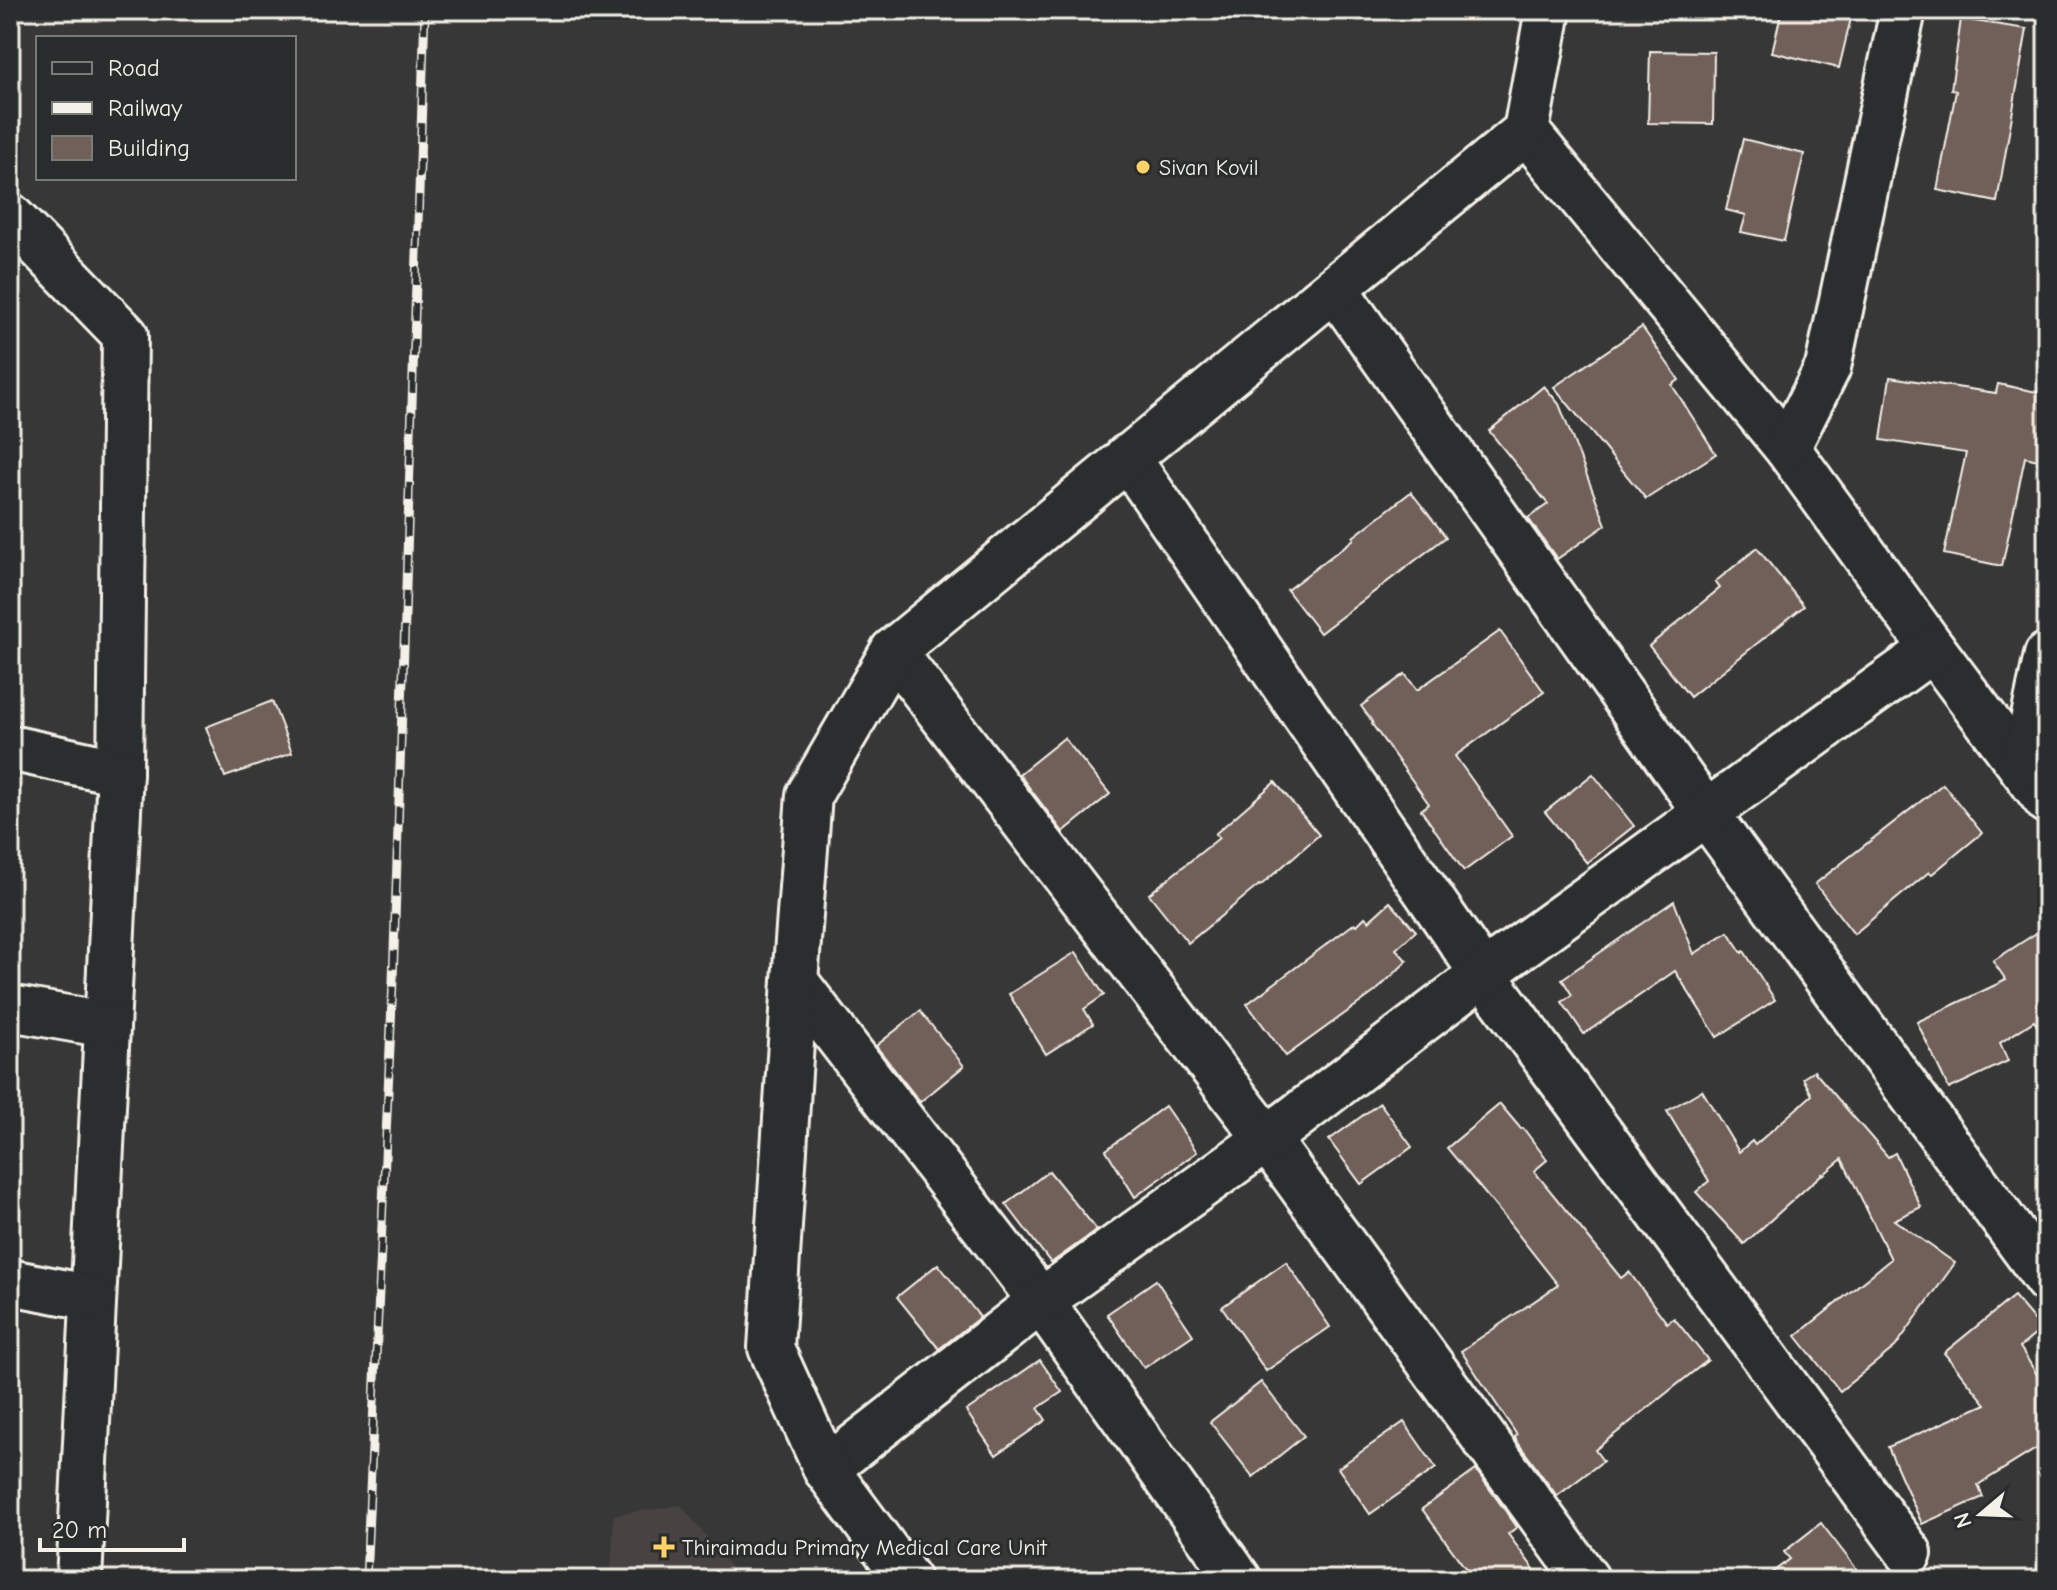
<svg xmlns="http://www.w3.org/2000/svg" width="2057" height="1590" font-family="'Comic Neue',sans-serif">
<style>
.built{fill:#494342}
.building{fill:#715f5a;stroke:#f4f1e8;stroke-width:2}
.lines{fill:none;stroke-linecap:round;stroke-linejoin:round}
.minor-casing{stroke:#f4f1e8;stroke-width:50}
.minor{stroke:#2a2d2e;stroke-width:44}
.rail-casing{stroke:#f4f1e8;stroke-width:9}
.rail{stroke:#2a2d2e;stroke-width:6;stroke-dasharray:18;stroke-linecap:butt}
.poi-dot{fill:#ffd166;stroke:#2a2d2e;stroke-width:3}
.labels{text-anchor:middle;stroke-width:6;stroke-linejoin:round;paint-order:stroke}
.poi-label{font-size:22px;fill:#f4f1e8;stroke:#2a2d2e;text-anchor:start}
</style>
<rect width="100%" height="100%" fill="#383737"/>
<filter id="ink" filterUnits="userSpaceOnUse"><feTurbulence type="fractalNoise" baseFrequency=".0125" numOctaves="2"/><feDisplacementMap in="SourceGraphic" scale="16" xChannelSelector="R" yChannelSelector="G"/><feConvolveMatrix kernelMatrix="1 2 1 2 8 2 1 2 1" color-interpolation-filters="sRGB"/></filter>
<g filter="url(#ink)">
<path class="built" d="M681 1505 741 1580H611L614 1515Z"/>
<g class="building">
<path d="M1782 10H1853L1839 68 1772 52Z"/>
<path d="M1961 19 2027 29 1997 202 1937 190 1956 91 1951 90Z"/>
<path d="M1650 51 1714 52 1713 124 1648 123Z"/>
<path d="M1743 139 1804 154 1784 241 1741 232 1746 215 1726 210Z"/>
<path d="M1642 327 1679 380 1672 385 1716 454 1646 499 1554 387Z"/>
<path d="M1890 377 1996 393 1998 384 2047 394V414L2038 460 2025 457 2002 566 1944 554 1966 453 1881 440Z"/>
<path d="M1544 386 1559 404 1606 525 1557 559 1528 518 1548 504 1489 431Z"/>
<path d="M1411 492 1446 537 1320 633 1287 590 1354 539 1353 537Z"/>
<path d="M1757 548 1804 606 1690 697 1649 646 1720 588 1715 582Z"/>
<path d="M1500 631 1544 692 1455 756 1512 836 1464 871 1421 810 1429 804 1372 724 1373 723 1361 706 1405 674 1417 690Z"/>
<path d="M272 701 292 753 225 777 206 727Z"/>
<path d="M1064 738 1110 794 1063 832 1019 774Z"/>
<path d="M1593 774 1634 826 1587 863 1545 812Z"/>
<path d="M1275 782 1319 835 1260 886 1259 885 1188 943 1149 894 1219 838 1215 834Z"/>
<path d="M1943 784 1982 833 1932 874 1929 872 1854 934 1815 884Z"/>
<path d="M1674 901 1694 954 1728 932 1742 953 1744 951 1775 1000 1717 1037 1675 971 1584 1034 1562 1002 1572 995 1562 979Z"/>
<path d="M1390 902 1416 931 1396 949 1407 961 1376 991 1286 1056 1247 1004 1355 923 1357 925 1365 917 1369 921Z"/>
<path d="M2047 926V1041L2034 1021 2000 1043 2008 1061 1949 1089 1917 1022 2006 980 1993 961Z"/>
<path d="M1076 952 1104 995 1084 1009 1093 1024 1046 1054 1009 994Z"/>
<path d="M920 1011 964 1066 920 1102 876 1046Z"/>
<path d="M1814 1071 1888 1157 1895 1153 1921 1207 1894 1220 1955 1263 1895 1347 1840 1391 1796 1336 1891 1259 1842 1159 1823 1175 1822 1174 1744 1244 1696 1192 1709 1181 1667 1111 1702 1090 1739 1152 1752 1141 1755 1145 1812 1095 1803 1078Z"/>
<path d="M1380 1103 1412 1147 1361 1184 1329 1140Z"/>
<path d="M1500 1104 1521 1129 1523 1128 1547 1160 1534 1171 1621 1278 1629 1272 1667 1323 1674 1318 1708 1360 1595 1450 1603 1461 1557 1496 1516 1440 1515 1437 1517 1435 1461 1351 1558 1285 1506 1219 1447 1148Z"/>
<path d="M1165 1106 1197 1152 1135 1197 1106 1150Z"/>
<path d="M1049 1171 1097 1230 1051 1263 1006 1204Z"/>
<path d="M1286 1262 1330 1327 1266 1371 1222 1307Z"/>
<path d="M938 1264 980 1317 939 1349 897 1297Z"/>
<path d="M1156 1280 1193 1335 1144 1368 1107 1314Z"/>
<path d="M2014 1296 2042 1329 2020 1347 2047 1391V1442L1978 1485 1983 1497 1922 1524 1888 1447 1986 1404 1944 1353Z"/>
<path d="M1040 1360 1062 1392 1038 1408 1046 1420 996 1455 966 1411Z"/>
<path d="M1261 1382 1304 1436 1253 1477 1210 1422Z"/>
<path d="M1404 1422 1436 1468 1370 1514 1338 1468Z"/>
<path d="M1476 1470 1517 1527 1508 1534 1542 1580H1474L1422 1509Z"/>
<path d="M1821 1523 1865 1580H1762L1790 1559 1784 1552Z"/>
</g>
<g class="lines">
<g class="minor-casing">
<g id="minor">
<path d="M1526 131 1787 448 1933 649 2047 801"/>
<path d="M10 216 125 335 120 772 79 1580"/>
<path d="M1335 289 1706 813 2047 1280"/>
<path d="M1787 448 1828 367 1903 10"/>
<path d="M1127 457 1483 974 1909 1553"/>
<path d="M893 651 1267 1139 1587 1580"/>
<path d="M10 748 120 772"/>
<path d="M2023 769 2047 655"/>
<path d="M795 981 1041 1301 1239 1580"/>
<path d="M10 1008 107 1025"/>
<path d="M10 1282 93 1298"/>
<path d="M826 1469 1041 1301 1267 1139 1483 974 1933 649"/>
<path d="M908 1580 826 1469 771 1348 795 981 809 795 893 651 1526 131 1548 10"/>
</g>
</g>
<use href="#minor" class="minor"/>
<g class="rail-casing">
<path id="rail" d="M366 1580 393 981 425 10"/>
</g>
<use href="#rail" class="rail"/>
</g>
</g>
<g class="poi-dot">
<circle cx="1143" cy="167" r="8"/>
<path d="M660 1535h8v8h8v8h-8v8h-8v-8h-8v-8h8z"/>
</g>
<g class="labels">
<g class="poi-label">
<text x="1159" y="175">Sivan Kovil</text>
<text x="682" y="1555">Thiraimadu Primary Medical Care Unit</text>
</g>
</g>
<rect width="2057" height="1590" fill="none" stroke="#2a2d2e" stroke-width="40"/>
<rect x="20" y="20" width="2017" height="1550" fill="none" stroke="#f4f1e8" stroke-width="3" filter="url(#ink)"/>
<rect x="36" y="36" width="260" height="144" fill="#2a2d2e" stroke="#7b7b78" stroke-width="2"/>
<rect x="52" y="62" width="40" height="12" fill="#2a2d2e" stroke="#7b7b78" stroke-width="2"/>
<text x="108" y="76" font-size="24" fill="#f4f1e8">Road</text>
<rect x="52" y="102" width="40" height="12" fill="#f4f1e8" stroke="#7b7b78" stroke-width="2"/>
<text x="108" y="116" font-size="24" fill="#f4f1e8">Railway</text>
<rect x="52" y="136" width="40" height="24" fill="#715f5a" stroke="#7b7b78" stroke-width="2"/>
<text x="108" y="156" font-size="24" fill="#f4f1e8">Building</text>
<g transform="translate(1981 1514) rotate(251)" stroke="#2a2d2e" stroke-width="6" paint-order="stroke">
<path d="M0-6L14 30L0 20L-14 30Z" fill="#f4f1e8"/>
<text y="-12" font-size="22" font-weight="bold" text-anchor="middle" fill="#f4f1e8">N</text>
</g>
<path d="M40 1538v12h144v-12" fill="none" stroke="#f4f1e8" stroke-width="4"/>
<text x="52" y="1538" font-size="24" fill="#f4f1e8" stroke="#2a2d2e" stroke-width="6" paint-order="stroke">20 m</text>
</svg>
